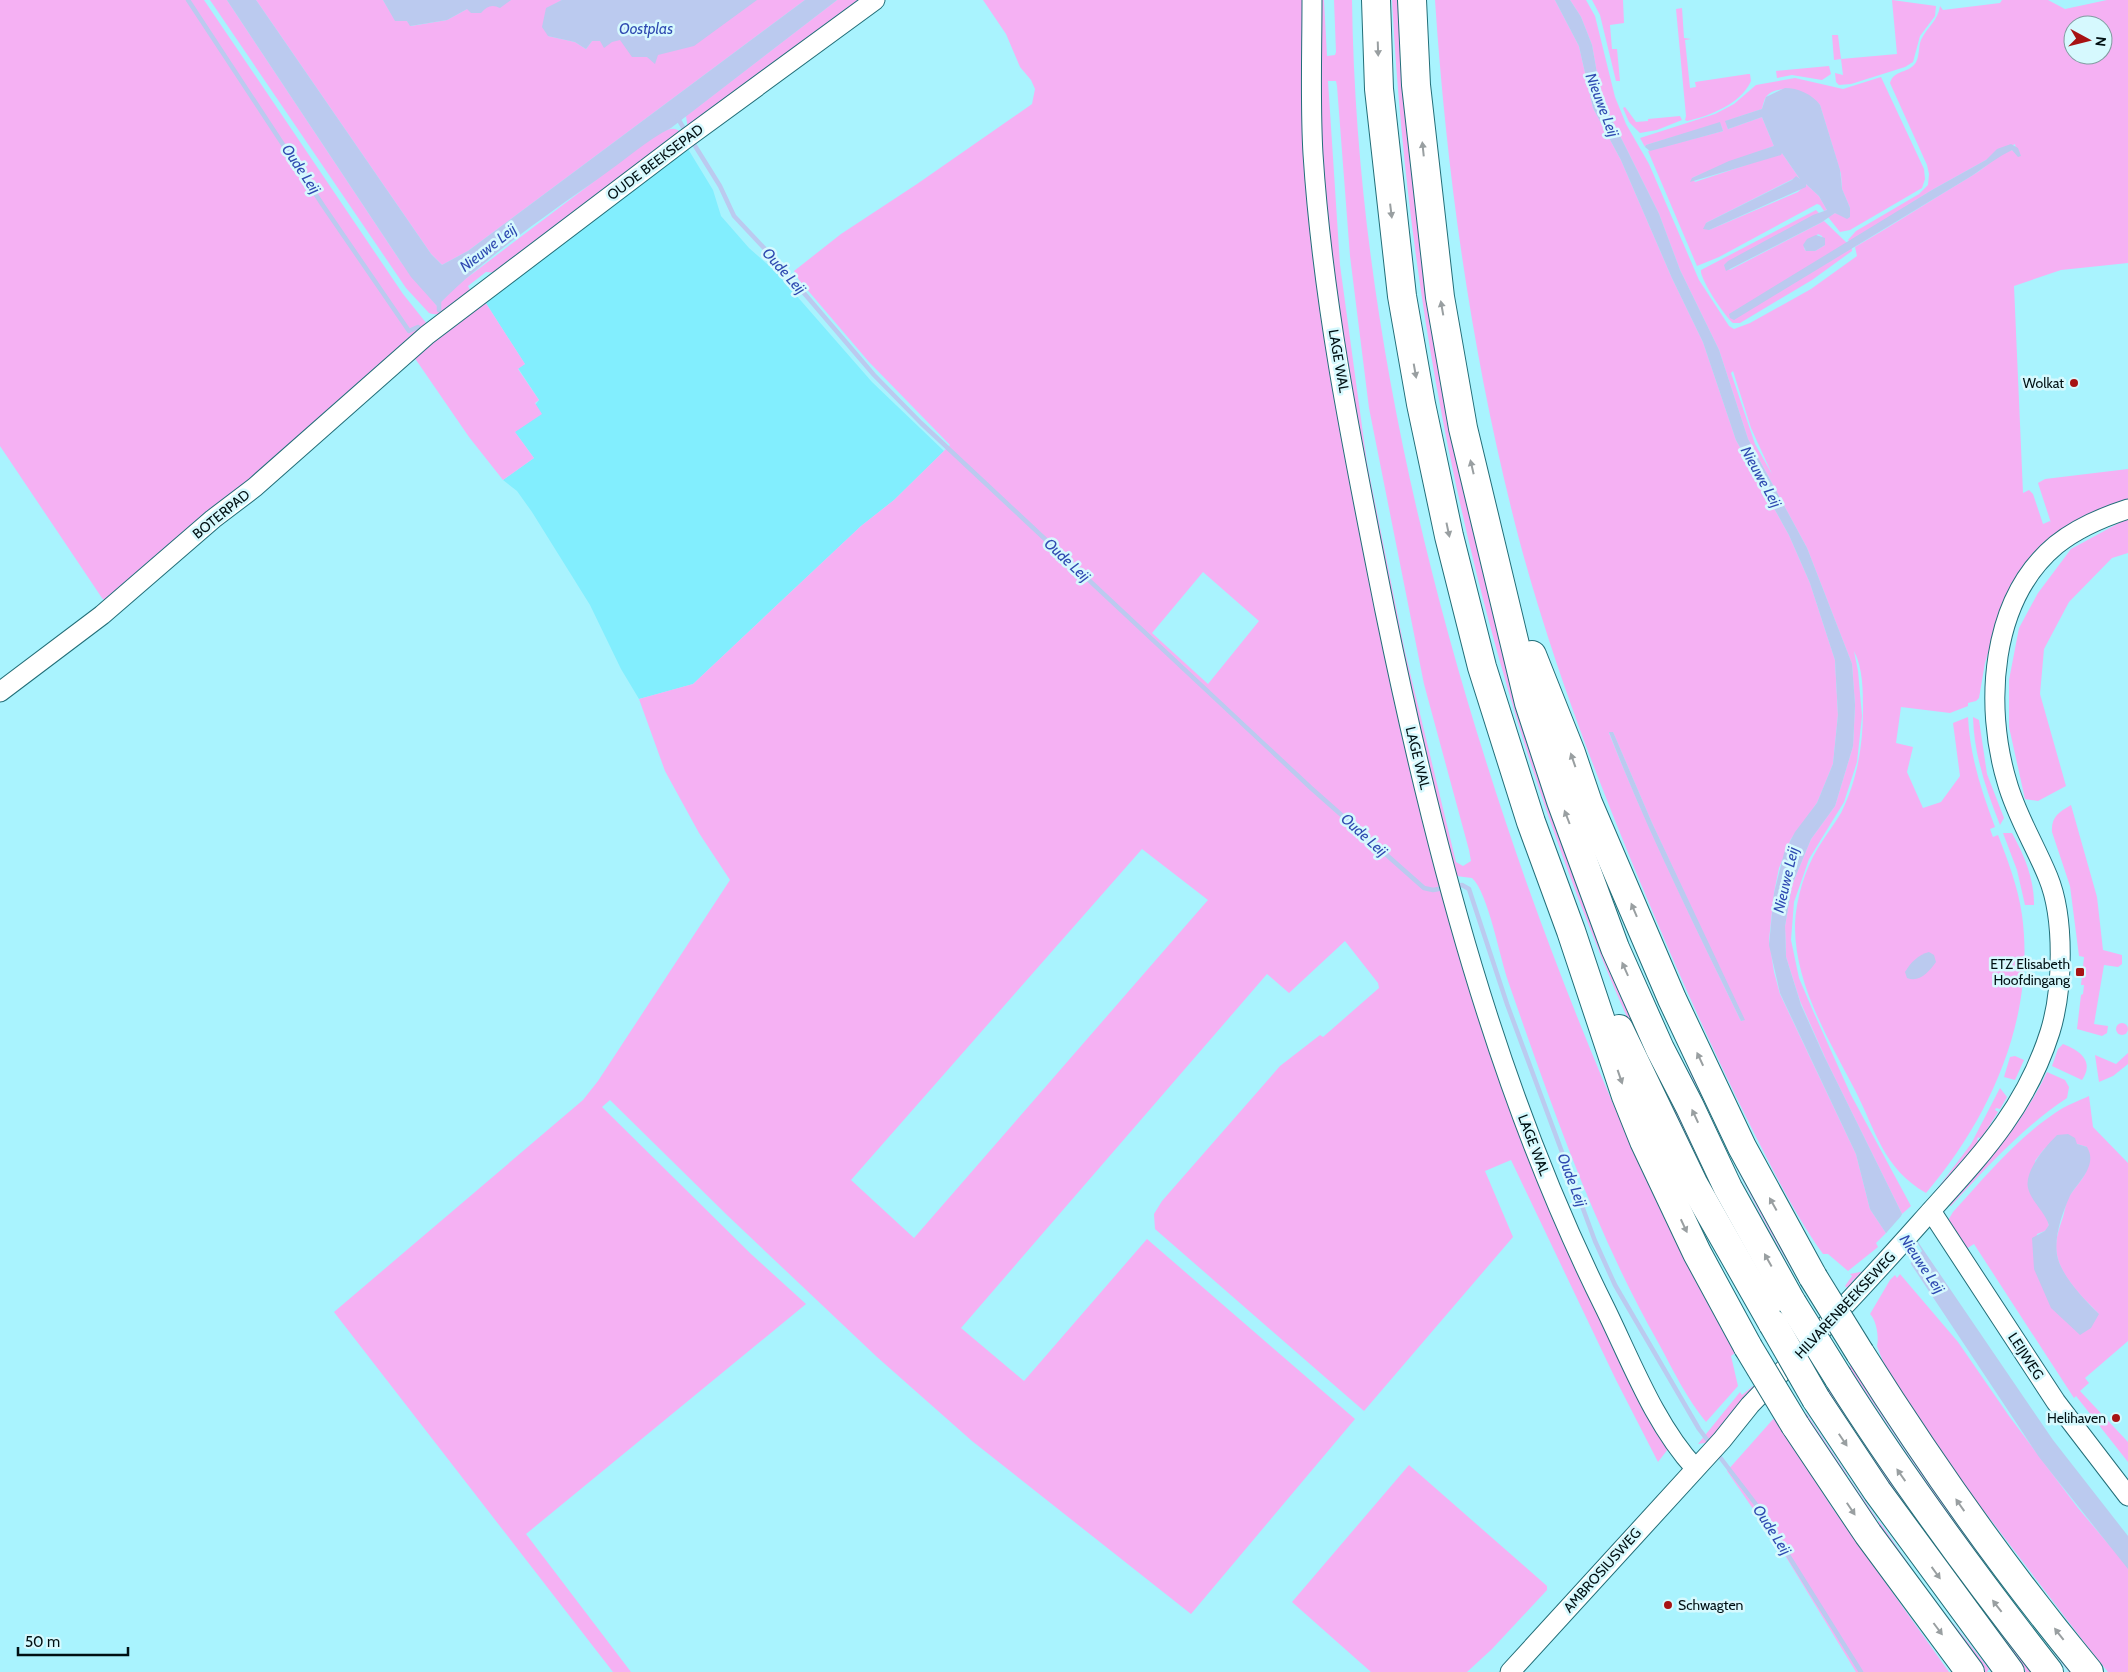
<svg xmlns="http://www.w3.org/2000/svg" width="2128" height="1672" font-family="Cabin,sans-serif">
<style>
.built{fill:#82eefe}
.green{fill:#f5b1f3;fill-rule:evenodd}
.water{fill:#bbcaef}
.pier{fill:#a9f3fe}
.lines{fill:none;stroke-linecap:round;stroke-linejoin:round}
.stream{stroke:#bbcaef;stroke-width:4.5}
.minor-casing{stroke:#226e78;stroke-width:21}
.highway-casing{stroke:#226e78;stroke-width:30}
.minor{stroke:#fff;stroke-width:19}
.highway{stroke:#fff;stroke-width:28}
.highway-bridge-casing{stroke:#226e78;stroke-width:30;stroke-linecap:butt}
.highway-bridge{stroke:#fff;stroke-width:28}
.oneway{fill:#999fa1}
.poi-dot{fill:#a71213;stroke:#d6f9fe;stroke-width:2}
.labels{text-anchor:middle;stroke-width:5;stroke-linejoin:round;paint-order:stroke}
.street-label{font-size:14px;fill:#001013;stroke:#d6f9fe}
.poi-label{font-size:14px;fill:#001013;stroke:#d6f9fe;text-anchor:end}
.water-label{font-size:15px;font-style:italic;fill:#2f4ab1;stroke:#d6f9fe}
</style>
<rect width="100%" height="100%" fill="#a9f3fe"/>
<path class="built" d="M685 144 713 190 721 216 749 248 774 270 872 382 944 451 894 500 861 526 693 684 639 699 621 669 590 605 532 512 517 491 503 480 534 458 515 432 539 400 518 368 525 364 482 297Z"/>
<g class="green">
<path d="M0 0H204L403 294 427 324 408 339 402 348 107 603 102 598 0 446Z"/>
<path d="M210 0H227L401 262 437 306 456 286 654 136C664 132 674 123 682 134L499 273 486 272 468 286 471 292C460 301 445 319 429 313L406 288Z"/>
<path d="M256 0H383L395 20 407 21 411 26 447 20 467 9 486 7 511 0H562L546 9 548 36 575 42 586 49 592 41 620 40 755 0H805L468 251 442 265 431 254Z"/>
<path d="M837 0H868L688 129 686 116Z"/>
<path d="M983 0H1304L1322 283 1466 960 1668 1449 1658 1462 1616 1380 1511 1160 1485 1171 1513 1237 1364 1411 1155 1229 1154 1214 1162 1201 1280 1066 1320 1035 1323 1037 1379 988 1378 983 1345 941 1289 993 1267 974 961 1328 1024 1381 1147 1239 1355 1419 1191 1614 972 1441 877 1357 728 1216 610 1100 602 1107 751 1254 806 1304 526 1534 631 1672H613L334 1312 583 1100 598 1081 730 880 699 833 665 771 639 699 693 684 861 526 894 500 950 445 869 362 799 280 794 271 841 234 917 184 1032 104 1035 89 1031 80 1020 67 1006 34ZM1203 572 1259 621 1208 684 1152 633ZM1142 849 1208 900 914 1238 851 1180Z"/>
<path d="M1317 0H1324L1327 56 1335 55 1336 52 1334 0H1352C1356 302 1427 600 1527 884 1585 1045 1651 1203 1735 1353L1731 1356 1738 1386 1706 1422C1687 1399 1673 1370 1659 1344 1594 1230 1551 1104 1508 981 1500 959 1488 892 1472 878L1456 876 1435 809 1345 373 1319 163ZM1328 81H1336L1337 86 1350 256 1369 408 1424 684 1469 850 1471 861 1463 866 1456 862 1405 652 1367 463 1340 265Z"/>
<path d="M1392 0H1400L1415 202 1442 383 1472 527 1503 649 1771 1286C1758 1267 1743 1249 1731 1230 1716 1206 1704 1177 1692 1151 1664 1096 1637 1041 1613 985 1481 671 1410 339 1392 0Z"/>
<path d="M1435 0H1555L1579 46 1593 108 1621 160 1672 278 1703 342 1736 440 1789 535 1810 583 1835 660 1838 715 1833 764 1817 803 1791 839 1779 868 1774 893 1769 940 1774 972 1780 994 1856 1154 1870 1209 1886 1233 1876 1243 1878 1247 1848 1271 1828 1254H1823C1795 1215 1773 1170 1751 1127 1724 1073 1699 1019 1675 964 1615 825 1558 685 1519 539 1473 363 1447 181 1435 0ZM1611 732H1613L1652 823 1744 1020 1741 1021C1695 926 1648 831 1609 733Z"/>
<path d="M1570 0H1586L1595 16 1615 97 1626 124 1649 164 1699 280 1729 326 1734 329 1750 323 1811 289 1857 256 1855 247C1895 224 1934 198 1973 175 1987 167 1997 154 2012 150L2017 154 2015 144 1932 190 1850 242 1848 240 1856 231 1919 194 1928 185 1929 174 1927 165 1890 83C1894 70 1905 74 1914 65 1920 59 1918 47 1921 40 1927 27 1938 21 1940 6L1943 10 2000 3 2002 0H2048L2065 9 2107 0H2128V263L2061 270 2014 286 2023 493 2029 490 2033 494 2043 524 2050 521 2051 523 2038 483 2045 479 2128 469V501L2069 533 1995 630 1985 663 1979 698 1976 701 1968 703V706L1950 713 1901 707 1896 743 1913 747 1907 772 1923 808 1941 802 1960 776 1953 723 1968 717C1970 756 1981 790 1995 827L1990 829 1993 837 1998 835C2008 861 2018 887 2022 915 2036 1017 1990 1118 1926 1193 1883 1168 1876 1131 1855 1090 1828 1038 1794 983 1795 924 1796 899 1805 869 1818 848 1825 836 1834 825 1841 813 1857 781 1863 746 1863 710 1863 691 1863 668 1854 651L1858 671 1862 716 1857 762 1844 802 1809 859 1794 902 1791 940 1799 978 1813 1011 1851 1095 1911 1206 1902 1214 1827 1062 1800 1001 1786 957 1785 926 1792 885 1811 839 1835 806 1853 746 1855 705 1852 664 1807 548 1748 439 1719 350 1680 270 1659 214 1605 106 1599 85 1592 45 1581 17ZM2073 25H2103V55H2073ZM1733 371 1751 428 1772 474 1755 444 1731 373Z"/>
<path d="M1592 0H1623L1624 23 1610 25 1612 49H1617L1620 81H1616L1600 15Z"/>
<path d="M1892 0 1936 6 1935 16 1920 36 1913 62 1905 67 1851 84 1839 85 1836 82 1835 73 1843 75 1841 59 1834 60 1832 35H1838L1841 59 1897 54Z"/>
<path d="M1682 8 1684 38 1691 39 1685 40 1690 88 1696 87 1695 82 1748 74H1750L1751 81C1741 104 1709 116 1687 121L1685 120 1686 116 1676 9Z"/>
<path d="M1829 66 1831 74 1822 80 1792 75 1777 78 1776 71Z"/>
<path d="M1881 77 1924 169 1925 179 1922 188 1850 230 1840 232 1828 217 1835 213 1850 217V208L1842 189 1841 174 1820 105C1811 92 1776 82 1766 97 1764 100 1763 105 1762 109L1726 121 1728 129 1762 117 1774 146 1729 162 1692 178 1695 182 1782 153 1800 179 1797 177 1706 223 1709 230 1798 192 1806 184 1819 196 1827 210 1824 211 1820 205 1817 204 1719 257 1697 266 1648 151 1723 131 1720 123 1646 145 1645 147 1640 138 1715 114 1734 104 1756 85 1795 78 1843 89Z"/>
<path d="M1625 107 1636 122 1648 121V119L1680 116 1682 120 1657 130 1640 133 1629 122 1623 108Z"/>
<path d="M1816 210 1819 213 1724 265 1730 270 1824 221 1847 243 1730 314 1734 319 1852 248V251L1812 280 1740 323H1733C1726 318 1699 278 1701 270ZM1818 234 1822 236 1825 245 1815 251H1806L1804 248Z"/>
<path d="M482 297 525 364 518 369 539 400 535 403 542 414 515 432 534 458 503 480 469 437 412 354Z"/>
<path d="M2128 518V553L2112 558 2069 602 2044 649 2040 694 2066 786 2038 801 2025 799 2009 727V680L2019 628 2038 593 2071 549Z"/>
<path d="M1973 717 1979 720 1987 774 2004 818 2000 825C1986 789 1974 755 1973 717Z"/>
<path d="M2071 805 2097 897 2103 950 2122 955V964L2118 967 2104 965 2094 1024 2108 1026 2107 1033 2102 1036 2077 1029 2081 995 2083 994 2084 985H2081L2084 957 2079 956 2070 886 2052 832C2051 817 2059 812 2071 805Z"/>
<path d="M2003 833H2012C2025 857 2034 878 2034 905H2025L2017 870Z"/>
<path d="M1618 907 1807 1284 1803 1288C1763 1223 1729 1154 1696 1085L1699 1084H1695Z"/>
<circle cx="2122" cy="1029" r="6"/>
<path d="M2063 1044C2079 1050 2095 1061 2082 1080L2052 1066 2058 1049Z"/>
<path d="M2128 1053V1064L2113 1076 2099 1082 2095 1055 2116 1064Z"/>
<path d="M2015 1056 2024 1060 2015 1080 2004 1077 2010 1057Z"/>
<path d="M2047 1072 2065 1080 2069 1087 2067 1098C2022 1128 1988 1166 1951 1206L1948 1205C1987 1162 2022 1125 2047 1072Z"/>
<path d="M2000 1088 2007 1097 2000 1109 1996 1108 1995 1110 1998 1112 1981 1139 1978 1137 1977 1140 1980 1142 1962 1164 1959 1163 1958 1165 1960 1167 1933 1198 1931 1197 1971 1144Z"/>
<path d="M2089 1096 2093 1127 2128 1163V1341L2085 1378 2089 1383 2080 1391 2128 1442V1462L2076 1396 2074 1398 1974 1244 1966 1249 1947 1222 1953 1212C1985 1177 2015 1140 2055 1113 2065 1106 2078 1101 2089 1096ZM2077 1144 2087 1147C2090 1174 2085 1174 2070 1195 2066 1201 2065 1210 2063 1217 2059 1229 2054 1242 2057 1255 2061 1277 2084 1299 2099 1314L2034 1269 2037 1234 2045 1231 2049 1226 2035 1161 2045 1148Z"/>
<path d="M1865 1271 1857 1282 1854 1279 1852 1282 1855 1284 1849 1290 1845 1286 1852 1276 1850 1274Z"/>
<path d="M1900 1274 1958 1342 2009 1416 2078 1508 2128 1567V1672H2108L2087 1646 1955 1473 1885 1367 1877 1346C1879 1339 1877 1321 1870 1314L1890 1280 1895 1275 1897 1278Z"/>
<path d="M1853 1362 2077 1672H2069L1953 1522 1849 1367Z"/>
<path d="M1753 1386 1758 1391 1711 1442 1698 1444 1740 1392 1742 1395Z"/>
<path d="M1830 1387 2037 1672H2026L1925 1540 1826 1391Z"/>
<path d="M1806 1413 1848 1476 1845 1477 1846 1479 1849 1478 1877 1519 1876 1523 1879 1521 1913 1570 1911 1573H1915L1950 1620 1948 1622H1952L1989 1669 1987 1672H1983C1918 1590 1858 1505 1802 1417Z"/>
<path d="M1775 1417 1831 1506 1949 1672H1856L1786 1557 1727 1471Z"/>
<path d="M1409 1465 1547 1586V1590L1492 1649 1467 1672H1371L1292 1602Z"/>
</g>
<g class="water">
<path d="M227 0H256L431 254 442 265 468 251 805 0H837L671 128C647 140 625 160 602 176 548 214 484 258 437 306L411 277Z"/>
<path d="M383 0H511L500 8C492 4 487 6 481 13H471L467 9 447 20 410 26 407 21H395Z"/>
<path d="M562 0H757L694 46 658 55 655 64 647 57H632L620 40 612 42 604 48 600 41H592L586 49 575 42 548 36 542 27 546 8Z"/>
<path d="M1555 0H1570L1581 17 1592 45 1599 85 1605 106 1659 214 1680 270 1719 350 1748 439 1807 548 1852 664 1855 705 1853 746 1835 806 1811 839 1792 885 1785 926 1786 957 1801 1005 1824 1056 1902 1214 1901 1217 2053 1440 2128 1536V1569L2039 1457 1889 1231 1886 1233 1870 1209 1856 1154 1780 993 1769 945 1774 893 1784 853 1795 832 1817 803 1833 764 1838 715 1835 660 1810 583 1789 535 1736 440 1703 342 1672 278 1621 160 1593 108 1579 46Z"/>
<path d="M1785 88C1798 88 1812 94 1820 105L1840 170 1842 189 1850 208V217L1847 219 1835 213 1822 222 1726 271 1724 265 1728 261 1813 215 1827 210 1819 196 1806 184V187L1709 230 1703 229 1706 223 1792 180 1796 176 1800 179 1782 153 1781 155 1690 182 1692 178 1729 161 1774 146 1762 117 1728 129 1725 121 1762 109 1766 97Z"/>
<path d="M1720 122 1723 131 1650 151 1645 147 1646 145Z"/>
<path d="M2011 144 2018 148 2021 156 2018 157 2012 150C1998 157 1986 166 1973 175L1734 320 1730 318 1729 314 1932 190 1986 160 1997 149Z"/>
<path d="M1816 235 1825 238V245L1815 251H1806L1803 245 1807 239Z"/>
<path d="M1609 732H1613L1652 823 1745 1020 1741 1021C1695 926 1647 831 1609 732Z"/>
<path d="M1929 952 1934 955 1936 962C1929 972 1919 983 1907 978L1905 972C1911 962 1918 955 1929 952Z"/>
<path d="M2068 1134 2075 1138 2077 1144 2087 1147C2099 1167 2075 1184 2069 1198 2062 1214 2054 1237 2057 1255 2060 1274 2085 1301 2099 1314L2091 1328 2080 1335 2051 1308 2034 1269 2032 1238 2045 1231 2049 1225C2045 1212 2031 1201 2028 1188 2024 1171 2046 1146 2057 1135Z"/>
</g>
<path class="pier" d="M1902 1215 1922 1251 1909 1265 1887 1232Z"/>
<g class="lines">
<g class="stream">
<path d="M188 0 324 207 409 331 418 327"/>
<path d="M677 117 686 132"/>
<path d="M692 141 720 186 734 216 780 265 874 375 921 423 1311 788 1424 888 1433 890 1445 888"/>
<path d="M439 300V310"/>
<path d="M1455 886 1462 885 1469 889 1507 1004 1595 1241 1615 1285 1699 1429 1712 1446"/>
<path d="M1716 1452 1758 1507 1861 1672"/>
</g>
<g class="minor-casing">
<g id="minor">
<path d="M1312 0C1312 51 1310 103 1313 154 1323 308 1355 460 1385 611 1434 849 1496 1090 1605 1308 1631 1361 1655 1425 1695 1468"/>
<path d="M0 692 102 615 213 519 255 487 427 335 684 140 875 0"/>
<path d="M1931 1211 2056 1402 2128 1496"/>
<path d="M1510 1672 1722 1440 1750 1405C1808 1345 1865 1285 1920 1223 1976 1160 2024 1114 2050 1032 2063 990 2065 918 2048 877 2035 845 2016 815 2007 782 1984 706 1990 600 2056 545 2076 529 2103 517 2128 509"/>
</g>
</g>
<g class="highway-casing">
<g id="highway">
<path d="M1376 0 1379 89 1402 296 1421 404 1449 536 1482 667 1531 822 1571 931 1626 1096 1644 1141 1697 1253 1748 1347"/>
<path d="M1412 0 1416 85 1440 297 1463 428 1529 703 1561 801 1615 948 1660 1049 1690 1107 1728 1188 1792 1303"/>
<path d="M1532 655 1571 753 1588 803 1672 999 1742 1147 1813 1277"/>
<path d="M1619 1029 1694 1185 1773 1324"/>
<path d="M1860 1353C1930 1464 2005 1571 2089 1672"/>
<path d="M1838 1377C1903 1480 1974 1576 2049 1672"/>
<path d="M1816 1399 1877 1491 2010 1672"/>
<path d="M1795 1425 1868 1534 1970 1672"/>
</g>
</g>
<use href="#minor" class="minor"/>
<use href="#highway" class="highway"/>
<g class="highway-bridge-casing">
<g id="highway-bridge">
<path d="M1813 1277 1860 1353"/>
<path d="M1792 1303 1838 1377"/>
<path d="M1773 1324 1816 1399"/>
<path d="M1748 1347 1795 1425"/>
</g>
</g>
<use href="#highway-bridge" class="highway-bridge"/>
</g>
<defs><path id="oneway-solid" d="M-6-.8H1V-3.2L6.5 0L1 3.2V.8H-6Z" transform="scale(1.25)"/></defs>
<g class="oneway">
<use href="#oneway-solid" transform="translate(1378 49) rotate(88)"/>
<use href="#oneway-solid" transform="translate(1423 149) rotate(-96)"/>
<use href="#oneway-solid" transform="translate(1391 211) rotate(83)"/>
<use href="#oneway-solid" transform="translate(1442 308) rotate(-100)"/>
<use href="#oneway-solid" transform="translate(1415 371) rotate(80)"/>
<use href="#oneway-solid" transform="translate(1472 467) rotate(-103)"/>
<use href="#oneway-solid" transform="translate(1448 530) rotate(78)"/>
<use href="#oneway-solid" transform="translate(1573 760) rotate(-109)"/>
<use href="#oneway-solid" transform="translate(1567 817) rotate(-111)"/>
<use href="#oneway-solid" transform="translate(1634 910) rotate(-113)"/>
<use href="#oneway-solid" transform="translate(1625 969) rotate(-114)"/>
<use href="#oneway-solid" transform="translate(1700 1059) rotate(-115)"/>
<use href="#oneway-solid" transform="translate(1620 1077) rotate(71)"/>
<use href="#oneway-solid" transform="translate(1695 1116) rotate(-115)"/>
<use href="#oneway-solid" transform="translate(1773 1204) rotate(-119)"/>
<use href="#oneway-solid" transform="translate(1684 1226) rotate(65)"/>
<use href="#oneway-solid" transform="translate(1768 1260) rotate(-119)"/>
<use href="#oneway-solid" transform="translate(1843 1440) rotate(56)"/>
<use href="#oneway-solid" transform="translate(1901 1475) rotate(-125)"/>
<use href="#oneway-solid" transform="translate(1960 1505) rotate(-125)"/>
<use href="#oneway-solid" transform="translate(1851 1509) rotate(56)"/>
<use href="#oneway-solid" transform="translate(1936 1573) rotate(54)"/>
<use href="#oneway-solid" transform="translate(1997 1606) rotate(-128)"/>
<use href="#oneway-solid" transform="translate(1938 1629) rotate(53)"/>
<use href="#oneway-solid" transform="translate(2059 1634) rotate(-128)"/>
</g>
<g class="poi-dot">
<circle cx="2074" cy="383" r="5"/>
<rect x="2075" y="967" width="10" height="10" rx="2.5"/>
<circle cx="2116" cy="1418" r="5"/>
<circle cx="1668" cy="1605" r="5"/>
</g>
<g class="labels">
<g class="street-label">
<text transform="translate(655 162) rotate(-37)" y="5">OUDE BEEKSEPAD</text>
<text transform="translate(1339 361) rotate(80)" y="5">LAGE WAL</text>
<text transform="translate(221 514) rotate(-39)" y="5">BOTERPAD</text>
<text transform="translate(1418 758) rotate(76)" y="5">LAGE WAL</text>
<text transform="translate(1534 1145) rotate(69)" y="5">LAGE WAL</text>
<text transform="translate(1845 1305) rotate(-47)" y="5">HILVARENBEEKSEWEG</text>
<text transform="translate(2026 1356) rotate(57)" y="5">LEIJWEG</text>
<text transform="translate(1602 1570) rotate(-48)" y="5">AMBROSIUSWEG</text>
</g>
<g class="poi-label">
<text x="2064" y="388">Wolkat</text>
<text x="2070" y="969">ETZ Elisabeth<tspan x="2070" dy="16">Hoofdingang</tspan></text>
<text x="2106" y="1423">Helihaven</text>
<text x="1678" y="1610" text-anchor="start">Schwagten</text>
</g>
<g class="water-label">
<text x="646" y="34">Oostplas</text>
<text transform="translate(1602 105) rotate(69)" y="5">Nieuwe Leij</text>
<text transform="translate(301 169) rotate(56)" y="5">Oude Leij</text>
<text transform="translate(488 248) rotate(-38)" y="5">Nieuwe Leij</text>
<text transform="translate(784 271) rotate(48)" y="5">Oude Leij</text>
<text transform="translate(1761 477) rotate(61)" y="5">Nieuwe Leij</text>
<text transform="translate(1067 560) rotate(43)" y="5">Oude Leij</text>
<text transform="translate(1364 835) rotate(42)" y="5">Oude Leij</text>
<text transform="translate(1786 880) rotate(-77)" y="5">Nieuwe Leij</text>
<text transform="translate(1572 1180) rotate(69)" y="5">Oude Leij</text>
<text transform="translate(1922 1264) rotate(56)" y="5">Nieuwe Leij</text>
<text transform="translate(1772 1530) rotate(57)" y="5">Oude Leij</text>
</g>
</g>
<g transform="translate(2088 40) rotate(97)"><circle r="24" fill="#d6f9fe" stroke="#809ca0"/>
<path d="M0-4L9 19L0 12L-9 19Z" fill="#a71213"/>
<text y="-8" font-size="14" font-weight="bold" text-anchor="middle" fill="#001013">N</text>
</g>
<path d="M18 1647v8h110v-8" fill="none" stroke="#001013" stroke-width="2.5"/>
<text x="25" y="1647" font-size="15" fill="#001013" stroke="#d6f9fe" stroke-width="4" paint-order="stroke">50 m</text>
</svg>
